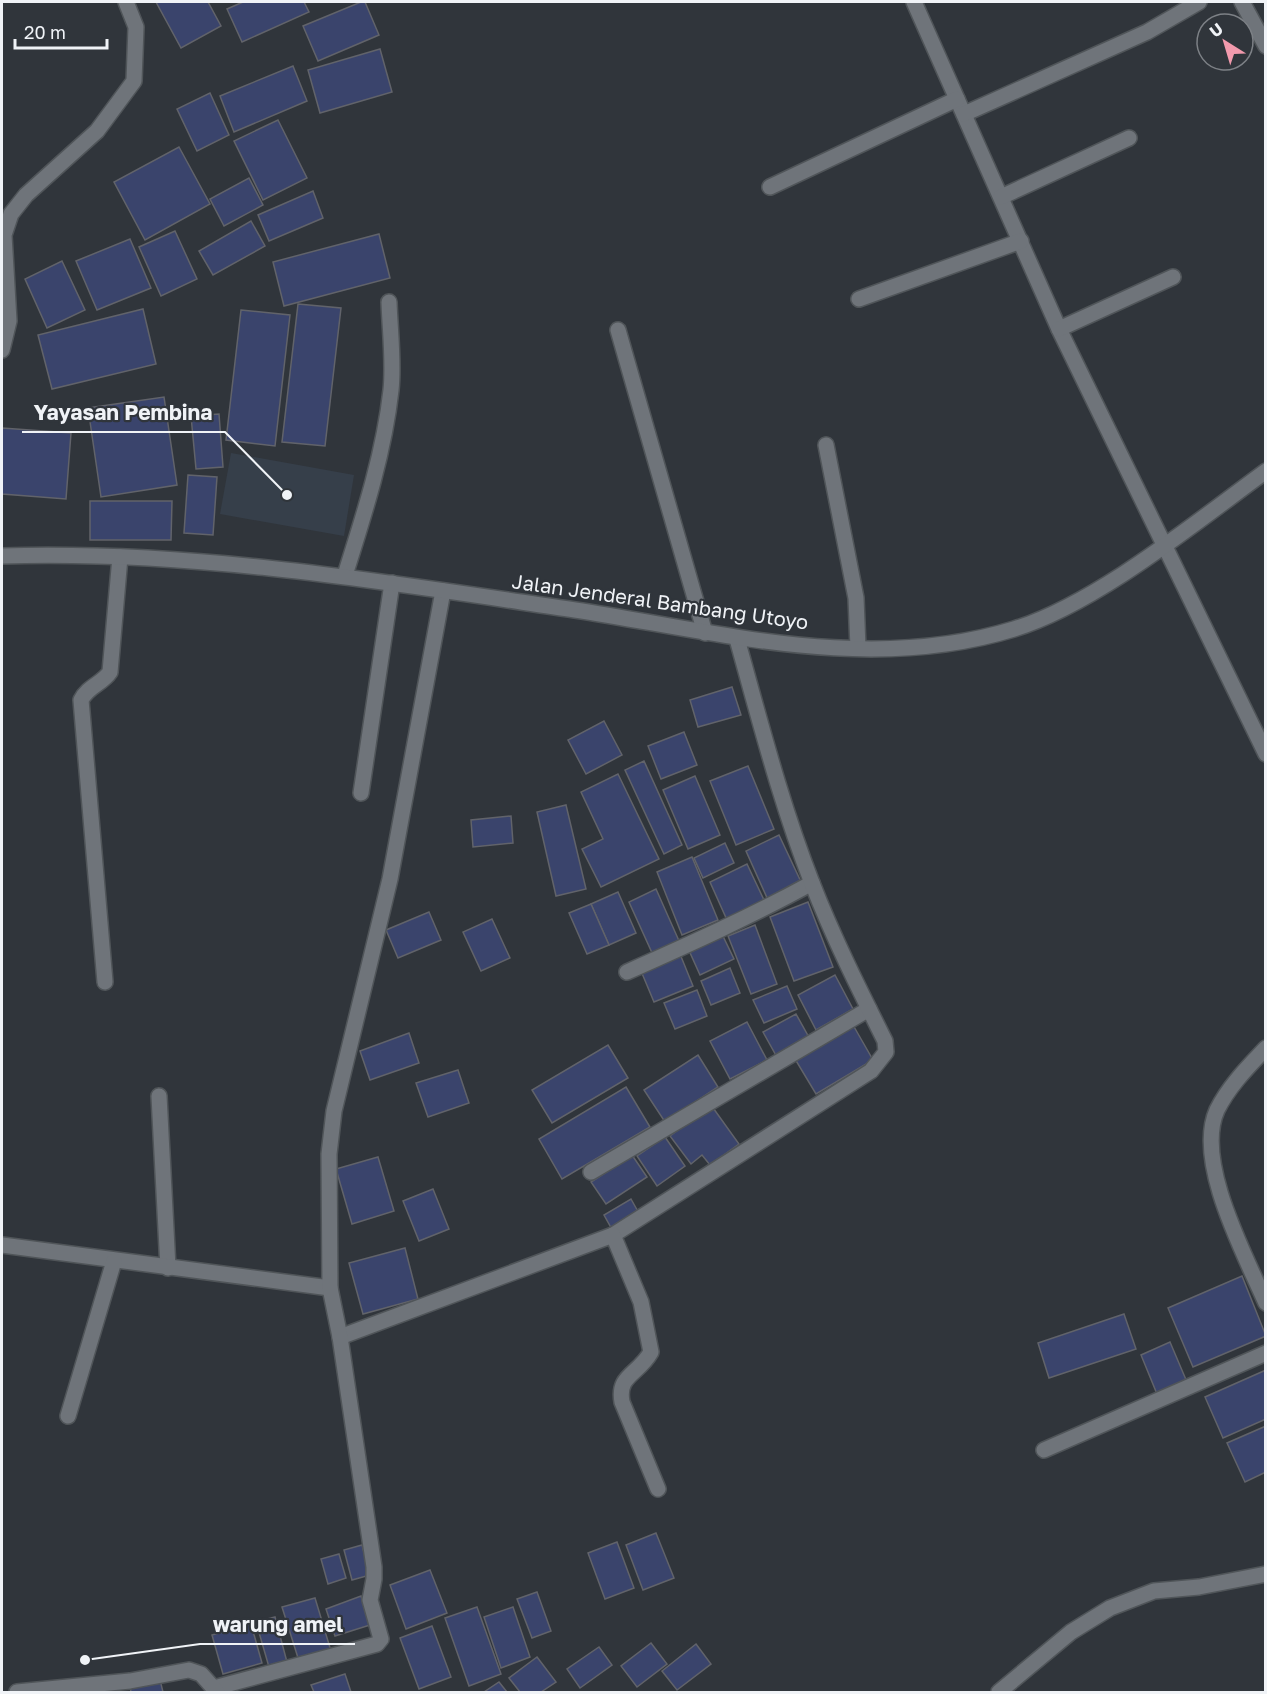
<svg xmlns="http://www.w3.org/2000/svg" width="1267" height="1694" font-family="'Golos Text',sans-serif">
<style>
.built{fill:#363f4a}
.building{fill:#3a446c;stroke:#61636a;stroke-width:1.5}
.lines{fill:none;stroke-linecap:round;stroke-linejoin:round}
.street-casing{stroke:#505559;stroke-width:18}
.secondary-casing{stroke:#505559;stroke-width:18}
.street{stroke:#6f747a;stroke-width:15}
.secondary{stroke:#6f747a;stroke-width:15}
.labels{text-anchor:middle;stroke-width:4.5;stroke-linejoin:round;paint-order:stroke}
.street-label{font-size:20px;fill:#f0f3f7;stroke:#30353b}
.leader{fill:none;stroke:#f0f3f7;stroke-width:2}
.callout-dot{fill:#f0f3f7;stroke:#30353b;stroke-width:2}
.callout-label{font-size:21px;text-anchor:middle;font-weight:bold;fill:#f0f3f7;stroke:#30353b;stroke-width:4.5;stroke-linejoin:round;paint-order:stroke}
</style>
<rect width="100%" height="100%" fill="#30353b"/>
<path class="built" d="M231 453 354 475 344 536 220 514Z"/>
<g class="building">
<path d="M156 2H208L221 26 181 48Z"/>
<path d="M243 2H304L309 12 242 42 227 9Z"/>
<path d="M361 2H365L379 35 318 61 303 26Z"/>
<path d="M380 49 392 92 320 113 308 70Z"/>
<path d="M293 66 307 101 234 132 220 96Z"/>
<path d="M210 93 229 135 197 151 177 109Z"/>
<path d="M278 120 307 178 263 200 234 141Z"/>
<path d="M179 147 210 204 145 240 114 182Z"/>
<path d="M249 178 263 205 224 226 210 199Z"/>
<path d="M313 191 323 218 269 241 258 215Z"/>
<path d="M251 221 265 246 213 275 199 251Z"/>
<path d="M175 231 197 279 161 296 139 247Z"/>
<path d="M379 234 390 278 284 306 273 262Z"/>
<path d="M130 239 151 288 97 310 76 261Z"/>
<path d="M62 261 85 310 47 328 25 279Z"/>
<path d="M298 304 341 308 325 446 282 442Z"/>
<path d="M143 309 156 364 52 389 38 335Z"/>
<path d="M241 310 290 315 275 446 226 440Z"/>
<path d="M164 397 177 485 101 497 88 408Z"/>
<path d="M219 414 223 467 196 469 191 416Z"/>
<path d="M2 428 71 433 66 499 2 494Z"/>
<path d="M188 475 217 477 213 535 184 533Z"/>
<path d="M90 501H172L171 540H90Z"/>
<path d="M732 687 741 715 698 727 690 700Z"/>
<path d="M604 721 622 755 586 774 568 740Z"/>
<path d="M684 732 697 765 661 779 648 746Z"/>
<path d="M644 761 682 845 664 854 625 770Z"/>
<path d="M748 766 774 829 736 845 710 781Z"/>
<path d="M618 774 659 859 601 887 582 849 603 839 581 792Z"/>
<path d="M695 776 720 835 688 849 663 790Z"/>
<path d="M566 805 586 889 556 896 537 812Z"/>
<path d="M511 816 513 843 473 847 471 820Z"/>
<path d="M779 835 802 884 768 900 746 851Z"/>
<path d="M725 843 734 863 703 878 694 858Z"/>
<path d="M692 857 718 920 682 935 657 872Z"/>
<path d="M747 864 765 902 727 920 710 882Z"/>
<path d="M656 889 680 943 653 955 629 902Z"/>
<path d="M618 892 636 933 609 945 591 904Z"/>
<path d="M808 902 833 967 794 981 770 917Z"/>
<path d="M591 904 609 945 587 954 569 913Z"/>
<path d="M429 912 441 940 398 958 386 930Z"/>
<path d="M492 919 510 958 481 971 463 932Z"/>
<path d="M755 925 777 984 751 994 728 936Z"/>
<path d="M720 930 734 959 700 975 687 946Z"/>
<path d="M680 954 693 986 654 1002 641 971Z"/>
<path d="M730 968 740 993 711 1005 701 981Z"/>
<path d="M835 975 853 1009 816 1030 798 995Z"/>
<path d="M787 986 797 1009 764 1023 753 1000Z"/>
<path d="M697 990 707 1016 675 1029 664 1003Z"/>
<path d="M796 1014 811 1041 778 1059 763 1032Z"/>
<path d="M747 1022 767 1060 730 1079 710 1041Z"/>
<path d="M853 1025 873 1060 816 1094 795 1059Z"/>
<path d="M409 1033 419 1063 370 1080 360 1051Z"/>
<path d="M608 1045 628 1078 552 1123 532 1090Z"/>
<path d="M698 1055 718 1087 665 1122 644 1090Z"/>
<path d="M458 1070 469 1103 428 1117 416 1083Z"/>
<path d="M626 1087 650 1127 562 1179 539 1139Z"/>
<path d="M711 1105 739 1144 710 1165 702 1155 691 1164 670 1136Z"/>
<path d="M665 1137 685 1166 657 1186 637 1156Z"/>
<path d="M632 1155 647 1177 606 1204 591 1182Z"/>
<path d="M378 1157 394 1211 352 1224 336 1169Z"/>
<path d="M433 1189 449 1229 419 1241 403 1201Z"/>
<path d="M631 1199 641 1217 614 1233 604 1215Z"/>
<path d="M405 1248 418 1299 363 1314 349 1263Z"/>
<path d="M1242 1276 1266 1336 1193 1367 1168 1308Z"/>
<path d="M1124 1314 1136 1349 1049 1378 1038 1343Z"/>
<path d="M1170 1342 1187 1382 1157 1394 1141 1355Z"/>
<path d="M1266 1370V1419L1223 1438 1205 1397Z"/>
<path d="M1266 1426V1472L1245 1482 1227 1443Z"/>
<path d="M656 1533 674 1578 643 1590 626 1545Z"/>
<path d="M617 1542 634 1588 605 1599 588 1553Z"/>
<path d="M362 1545 370 1575 352 1580 344 1550Z"/>
<path d="M339 1554 346 1578 328 1584 321 1559Z"/>
<path d="M430 1570 447 1613 406 1629 390 1585Z"/>
<path d="M537 1592 551 1631 532 1638 517 1599Z"/>
<path d="M361 1596 370 1625 335 1636 326 1609Z"/>
<path d="M315 1598 331 1651 299 1661 282 1607Z"/>
<path d="M477 1607 501 1674 469 1686 445 1618Z"/>
<path d="M513 1607 530 1657 501 1668 484 1617Z"/>
<path d="M275 1617 287 1662 269 1667 256 1622Z"/>
<path d="M251 1624 262 1663 223 1674 212 1635Z"/>
<path d="M432 1626 451 1677 419 1689 400 1638Z"/>
<path d="M651 1643 667 1664 637 1687 621 1666Z"/>
<path d="M696 1644 711 1664 677 1690 662 1671Z"/>
<path d="M599 1647 612 1665 580 1688 567 1669Z"/>
<path d="M537 1657 556 1682 541 1692H520L509 1678Z"/>
<path d="M345 1674 351 1692H314L311 1685Z"/>
<path d="M160 1680 163 1692H131L130 1687Z"/>
<path d="M499 1682 507 1692H484Z"/>
</g>
<g class="lines">
<g class="street-casing">
<g id="street">
<path d="M914 2 1059 329 1266 754"/>
<path d="M1242 2 1266 46"/>
<path d="M964 114 1147 32 1199 2"/>
<path d="M770 187 957 99"/>
<path d="M1001 197 1129 138"/>
<path d="M859 299 1021 241"/>
<path d="M1059 329 1173 277"/>
<path d="M618 330 705 633"/>
<path d="M2 350 9 321 4 235 11 214 26 195 97 131 134 81 136 27 126 2"/>
<path d="M826 445 856 598 858 648"/>
<path d="M345 575C364 515 384 453 391 390 394 362 390 331 389 302"/>
<path d="M361 793 392 583"/>
<path d="M627 972C690 944 752 916 812 883"/>
<path d="M105 982 81 700C88 686 102 684 110 672L120 557"/>
<path d="M1266 1048C1247 1068 1229 1086 1217 1110 1194 1161 1245 1255 1266 1303"/>
<path d="M159 1096 168 1268"/>
<path d="M591 1172 869 1009"/>
<path d="M613 1235 871 1071 886 1052 885 1041C859 989 833 937 812 883 781 804 760 721 737 639"/>
<path d="M2 1245 330 1288"/>
<path d="M340 1337 613 1235 641 1302 651 1352C638 1375 617 1375 622 1402L658 1489"/>
<path d="M68 1416 114 1261"/>
<path d="M1044 1450 1266 1353"/>
<path d="M214 1688 377 1644 381 1639 370 1600 374 1579V1567L340 1337 330 1288 329 1154 334 1111 390 879 443 591"/>
<path d="M17 1692 130 1681 189 1670 201 1674 217 1692"/>
<path d="M999 1692 1071 1632 1110 1608 1154 1591 1199 1587 1266 1574"/>
</g>
</g>
<g class="secondary-casing">
<path id="secondary" d="M2 556C194 550 385 582 575 610 719 632 869 674 1014 629 1096 604 1196 522 1266 471"/>
</g>
<use href="#street" class="street"/>
<use href="#secondary" class="secondary"/>
</g>
<g class="labels">
<g class="street-label">
<text transform="translate(660 602) rotate(8)" y="7">Jalan Jenderal Bambang Utoyo</text>
</g>
</g>
<path class="leader" d="M287 495L225 432H22M85 1660L200 1644H355"/>
<g class="callout-dot">
<circle cx="287" cy="495" r="6"/>
<circle cx="85" cy="1660" r="6"/>
</g>
<g class="callout-label">
<text x="123" y="420">Yayasan Pembina</text>
<text x="278" y="1632">warung amel</text>
</g>
<rect width="1267" height="1694" fill="none" stroke="#f0f3f7" stroke-width="6"/>
<g transform="translate(1225 42) rotate(323)"><circle r="28" fill="#30353b" stroke="#7d8186" stroke-width="1.5"/>
<path d="M0-4.5L10 22L0 15L-10 22Z" fill="#f29aad"/>
<text y="-9" font-size="16" font-weight="bold" text-anchor="middle" fill="#f0f3f7">U</text>
</g>
<path d="M15 39v9h92v-9" fill="none" stroke="#f0f3f7" stroke-width="3"/>
<text x="24" y="39" font-size="18" fill="#f0f3f7" stroke="#30353b" stroke-width="4.5" paint-order="stroke">20 m</text>
</svg>
